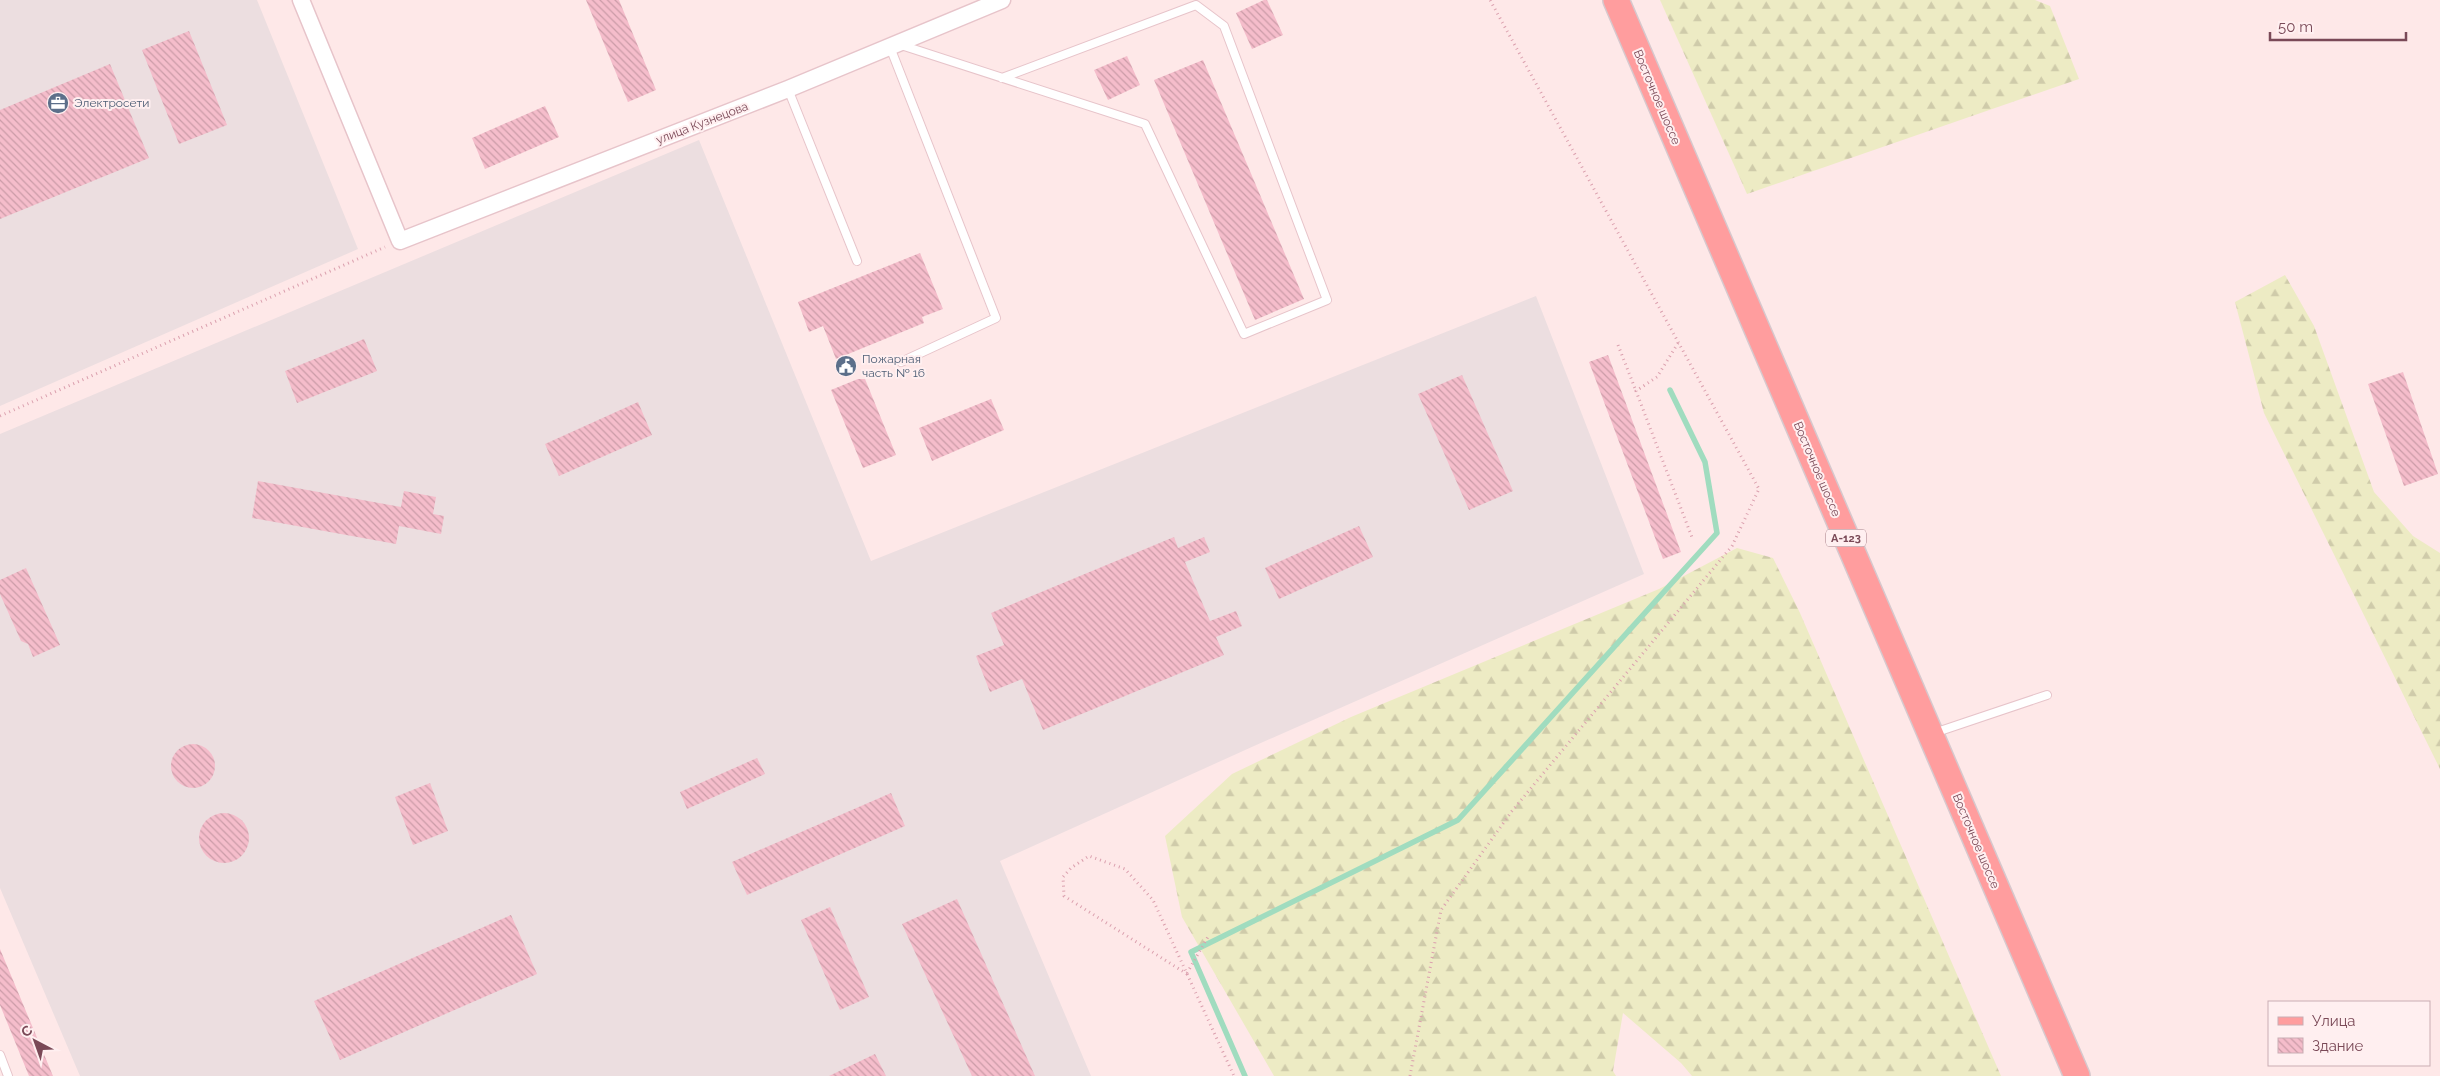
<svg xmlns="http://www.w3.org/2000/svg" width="2440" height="1076" font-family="Raleway,sans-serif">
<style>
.industrial{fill:#ecdee0}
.forest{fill:url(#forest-firs)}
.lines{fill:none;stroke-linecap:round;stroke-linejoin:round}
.stream{stroke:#a0dcbf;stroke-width:5.5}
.building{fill:url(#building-back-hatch)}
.service-casing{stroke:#e7c4ca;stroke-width:10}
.minor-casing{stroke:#e7c4ca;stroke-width:19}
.primary-casing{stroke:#d7c8cd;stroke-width:28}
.path{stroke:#dba0ae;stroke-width:3;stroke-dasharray:1 4;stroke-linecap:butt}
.service{stroke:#fff;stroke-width:8}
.minor{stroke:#fff;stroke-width:16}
.primary{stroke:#ff9d9e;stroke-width:25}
.labels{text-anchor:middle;stroke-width:4;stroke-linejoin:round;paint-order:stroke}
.shield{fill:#ffeff0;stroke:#a27b85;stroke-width:1}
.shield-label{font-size:11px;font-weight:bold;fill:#7a4957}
.street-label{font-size:12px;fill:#7a4957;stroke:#ffeff0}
.service-label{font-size:12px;fill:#4e5e75;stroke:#ffeff0;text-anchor:start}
</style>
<defs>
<pattern id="forest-firs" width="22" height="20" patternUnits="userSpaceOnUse" patternTransform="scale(1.25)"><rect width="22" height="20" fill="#edebc4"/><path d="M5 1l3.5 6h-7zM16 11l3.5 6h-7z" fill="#cfcbaa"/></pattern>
<pattern id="building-back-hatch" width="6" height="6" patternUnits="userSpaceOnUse" patternTransform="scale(1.25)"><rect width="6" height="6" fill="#f5bdcb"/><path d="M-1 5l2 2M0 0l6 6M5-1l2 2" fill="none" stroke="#cb9ca8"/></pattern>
</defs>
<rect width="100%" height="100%" fill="#fee8e8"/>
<g class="industrial">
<path d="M0 0H257L358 249 0 406Z"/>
<path d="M699 140 871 561 1536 296 1644 574 1254 746 1000 861 1091 1076H80L0 888V434Z"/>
</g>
<g class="forest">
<path d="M1660 0H2035L2050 6 2079 79 1747 194Z"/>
<path d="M2285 275 2314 326 2374 492 2413 536 2440 553V769L2264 413 2235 302Z"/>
<path d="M1737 548 1773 558 1800 613 2001 1076H1692L1681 1063 1623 1013 1613 1071 1616 1076H1274L1182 917 1165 836 1232 774 1351 717 1659 589Z"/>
</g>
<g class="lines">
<path class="stream" d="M1245 1076 1191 952 1458 820 1717 533 1705 462 1670 390"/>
</g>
<g class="building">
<path d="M586 0H619L656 90 628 102Z"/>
<path d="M1264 0H1267L1283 35 1252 49 1236 13Z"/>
<path d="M189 31 227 125 179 144 142 50Z"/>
<path d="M1127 56 1140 85 1108 100 1094 70Z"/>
<path d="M1203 60 1304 299 1255 320 1154 80Z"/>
<path d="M110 64 149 158 0 219V110Z"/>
<path d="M545 106 559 137 485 169 472 138Z"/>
<path d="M920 253 943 309 922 317 924 323 836 359 823 326 809 332 798 302Z"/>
<path d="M364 339 377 371 297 403 285 371Z"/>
<path d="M1608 355 1681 552 1663 559 1589 362Z"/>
<path d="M2403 372 2438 474 2404 486 2368 384Z"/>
<path d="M1462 375 1513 491 1469 510 1418 394Z"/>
<path d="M858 379H865L896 455 863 468 831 390Z"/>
<path d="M991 399 1004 430 932 461 919 428Z"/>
<path d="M638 402 652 435 559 476 545 444Z"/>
<path d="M258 481 401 507 404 491 436 497 433 514 444 516 441 534 399 526 396 544 252 518Z"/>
<path d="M1359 526 1373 557 1279 599 1265 568Z"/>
<path d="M1174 537 1178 548 1204 537 1210 552 1185 562 1210 621 1236 611 1242 626 1216 637 1224 655 1043 730 1022 679 990 692 976 656 1004 645 991 613Z"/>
<path d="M26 568 60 645 33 657 28 644 21 641 0 594V580Z"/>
<circle cx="193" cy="766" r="22"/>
<path d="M757 758 765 774 687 809 680 792Z"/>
<path d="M430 783 448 831 413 845 395 797Z"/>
<path d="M891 793 905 826 747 895 732 862Z"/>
<circle cx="224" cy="838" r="25"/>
<path d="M957 899 1035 1076H972L902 924Z"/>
<path d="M830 907 869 997 840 1010 801 920Z"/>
<path d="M511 915 537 974 340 1060 314 1001Z"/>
<path d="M0 949 53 1076H29L0 1005Z"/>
<path d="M875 1054 886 1076H829Z"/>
</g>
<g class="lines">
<g class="service-casing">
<g id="service">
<path d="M901 45 1145 124 1244 334 1327 300 1224 26 1196 5 1002 78"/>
<path d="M890 47 996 318 901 362"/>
<path d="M788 89 857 261"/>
<path d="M1934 733 2047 695"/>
<path d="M0 1055 8 1076"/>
</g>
</g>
<g class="minor-casing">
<path id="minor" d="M301 0 400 241 788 89 1002 0"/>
</g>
<g class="primary-casing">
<path id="primary" d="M1616 0 2077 1076"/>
</g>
<g class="path">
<path d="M1678 343 1657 377 1636 391 1693 540"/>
<path d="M1618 345 1636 391"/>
<path d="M0 416 385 247"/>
<path d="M1187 973 1209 935"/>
<path d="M1187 974 1064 896 1063 877 1071 868 1089 856 1125 869 1153 900 1234 1076"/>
<path d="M1410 1076 1441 910 1512 811 1732 546 1759 489 1490 0"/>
</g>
<use href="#service" class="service"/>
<use href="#minor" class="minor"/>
<use href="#primary" class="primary"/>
</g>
<defs>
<g id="office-disc" transform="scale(1.125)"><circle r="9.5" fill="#5c6f8a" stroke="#ffeff0"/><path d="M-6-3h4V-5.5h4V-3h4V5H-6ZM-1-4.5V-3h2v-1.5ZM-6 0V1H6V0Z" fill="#fff"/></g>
<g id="civic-disc" transform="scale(1.125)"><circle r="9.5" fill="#5c6f8a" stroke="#ffeff0"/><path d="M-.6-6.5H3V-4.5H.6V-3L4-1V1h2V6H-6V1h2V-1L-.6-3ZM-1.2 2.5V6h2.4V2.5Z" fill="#fff"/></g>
</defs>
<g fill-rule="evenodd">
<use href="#office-disc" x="58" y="103"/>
<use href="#civic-disc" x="846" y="366"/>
</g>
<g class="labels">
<rect class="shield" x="1826" y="529.5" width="40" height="17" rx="4"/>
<g class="shield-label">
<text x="1846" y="542">А-123</text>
</g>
<g class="street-label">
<text transform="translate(1657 97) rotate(67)" y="4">Восточное шоссе</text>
<text transform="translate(702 123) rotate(-21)" y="4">улица Кузнецова</text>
<text transform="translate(1817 469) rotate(67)" y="4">Восточное шоссе</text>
<text transform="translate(1976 841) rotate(67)" y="4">Восточное шоссе</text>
</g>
<g class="service-label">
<text x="74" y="107">Электросети</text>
<text x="862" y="363">Пожарная<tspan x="862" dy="14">часть № 16</tspan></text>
</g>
</g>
<rect x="2268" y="1001" width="162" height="65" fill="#ffeff0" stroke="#caadb3"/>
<rect x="2278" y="1017" width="25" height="8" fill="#ff9d9e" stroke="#caadb3"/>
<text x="2312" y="1026" font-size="15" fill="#7a4957">Улица</text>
<rect x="2278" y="1038" width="25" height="15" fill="url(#building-back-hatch)" stroke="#caadb3"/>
<text x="2312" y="1051" font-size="15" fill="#7a4957">Здание</text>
<g transform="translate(35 1041) rotate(319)" stroke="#ffeff0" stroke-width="4" paint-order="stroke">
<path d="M0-4L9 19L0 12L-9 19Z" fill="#7a4957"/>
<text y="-8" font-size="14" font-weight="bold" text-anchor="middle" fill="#7a4957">С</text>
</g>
<path d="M2270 32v8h136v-8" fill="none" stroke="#7a4957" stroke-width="2.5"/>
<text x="2278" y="32" font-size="15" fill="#7a4957" stroke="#ffeff0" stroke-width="4" paint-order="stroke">50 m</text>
</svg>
